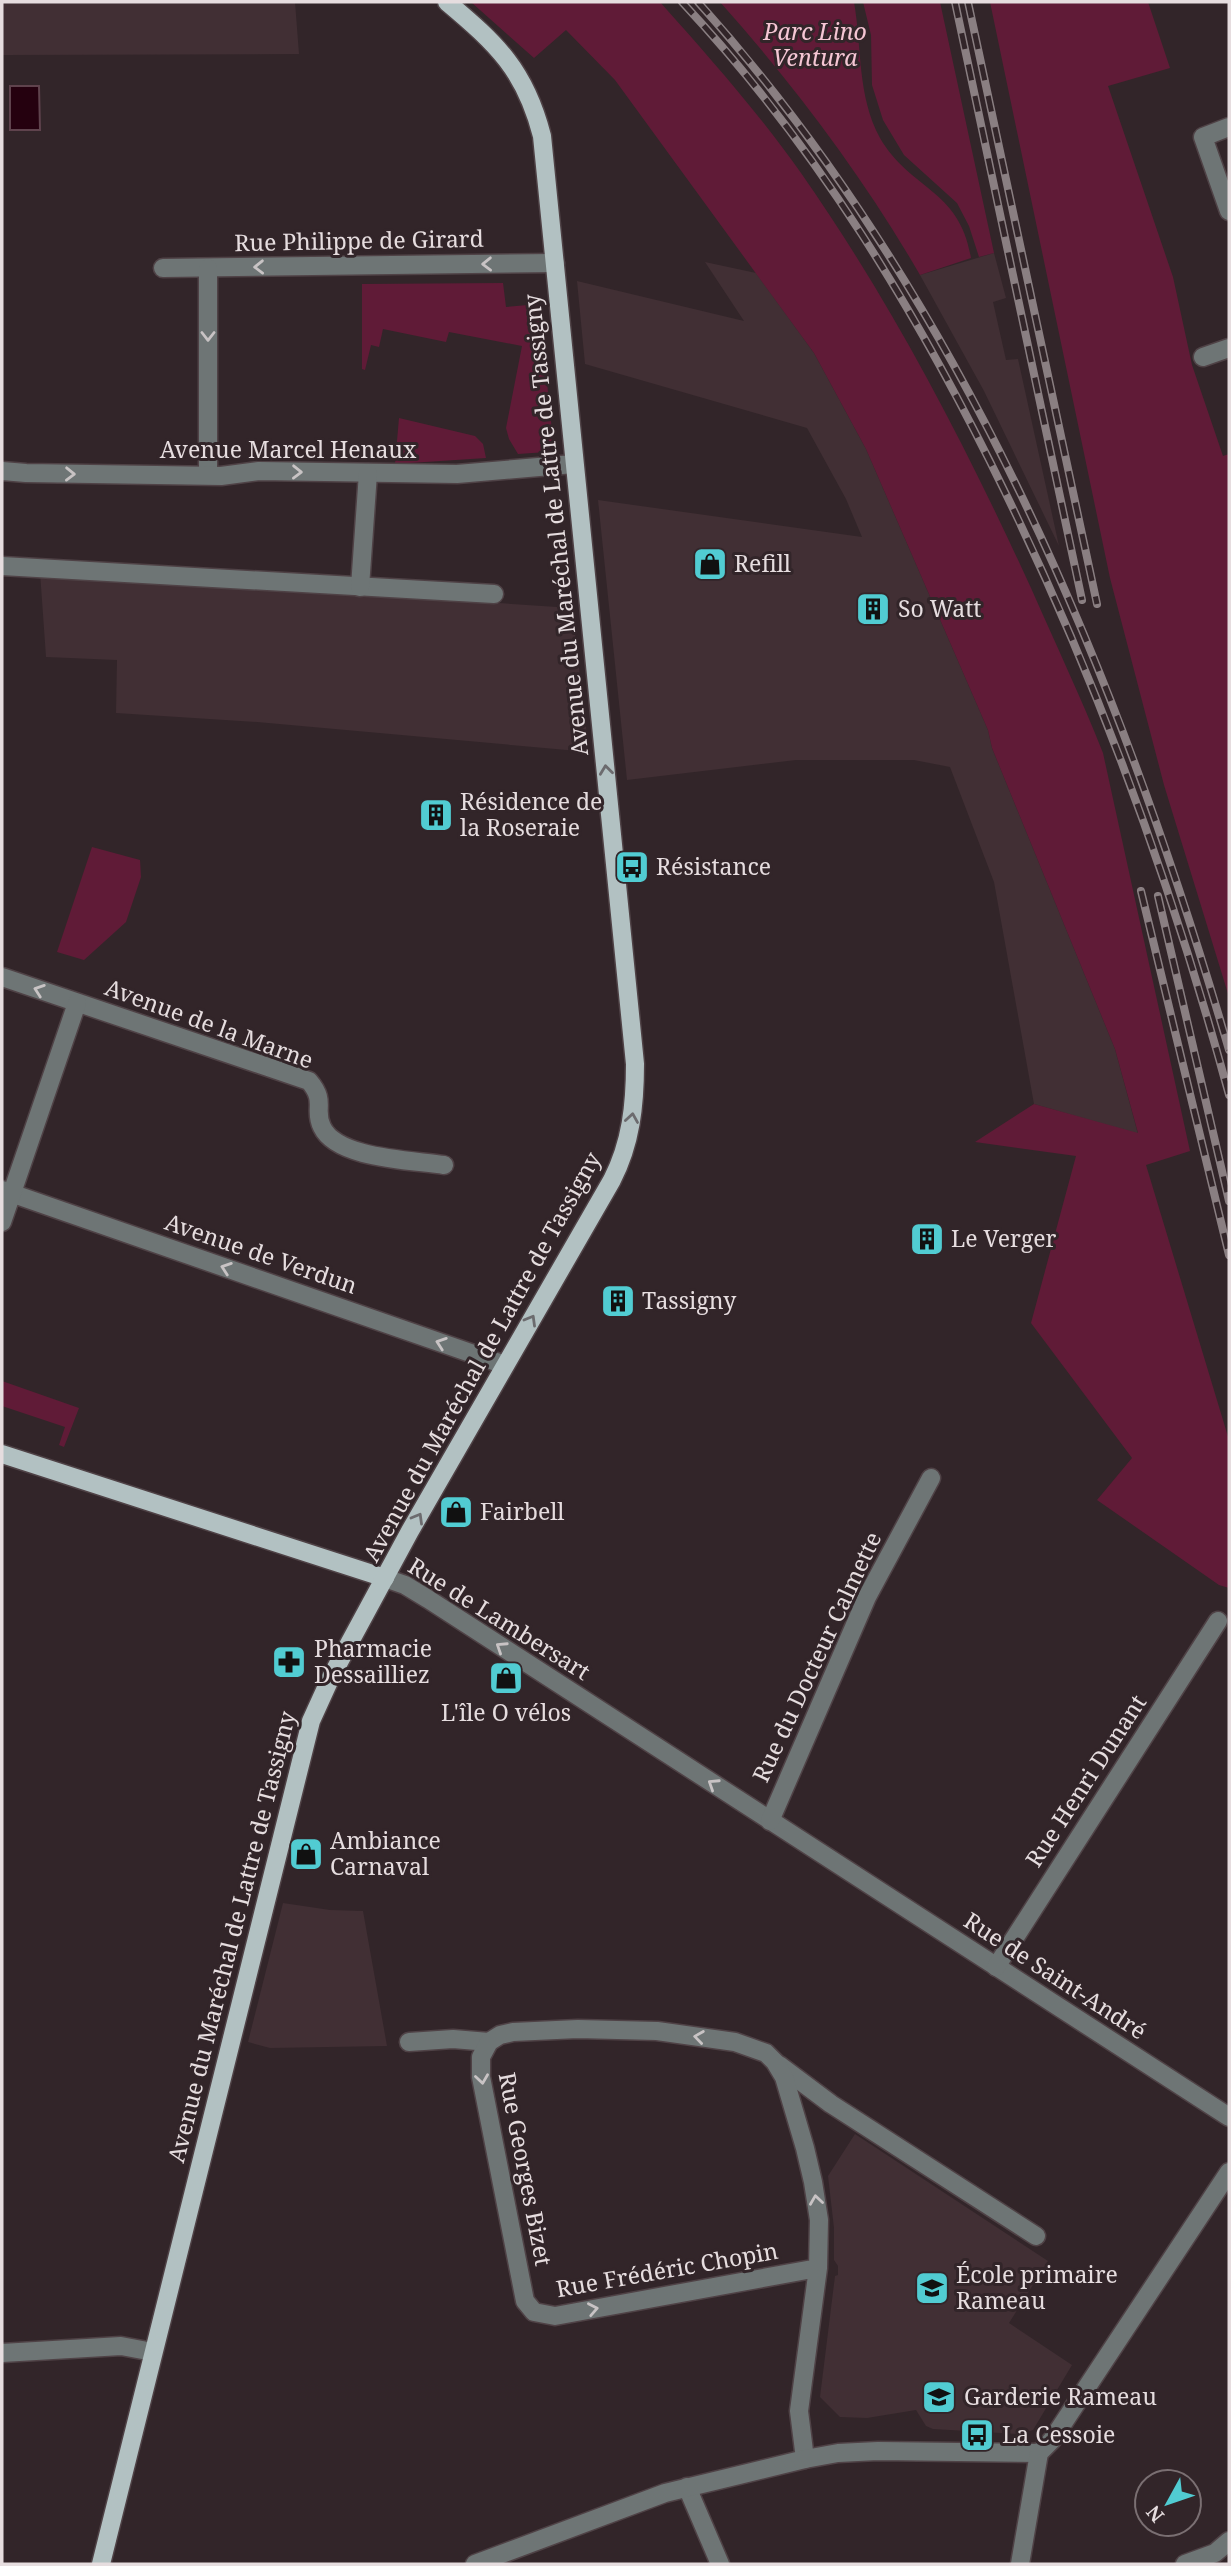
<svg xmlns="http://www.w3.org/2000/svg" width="1231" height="2566" font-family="'Noto Serif',serif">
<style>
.built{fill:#412f34}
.green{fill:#601b37}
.water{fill:#25010f;stroke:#5f434d;stroke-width:2}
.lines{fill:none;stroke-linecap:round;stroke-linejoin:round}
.minor-casing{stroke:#4f4246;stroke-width:21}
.major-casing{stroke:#4f4246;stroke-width:21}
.minor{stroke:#6e7575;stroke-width:18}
.major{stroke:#b2c1c2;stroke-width:18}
.rail-casing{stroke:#8a7f82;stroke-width:8}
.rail{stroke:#322529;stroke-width:5;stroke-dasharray:16;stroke-linecap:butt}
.oneway{stroke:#c8c3c4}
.oneway2{stroke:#6c6b6e}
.labels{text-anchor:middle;stroke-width:6;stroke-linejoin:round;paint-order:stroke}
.park-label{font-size:23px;font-style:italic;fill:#f5c6d4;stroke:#322529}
.street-label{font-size:23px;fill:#e6dddf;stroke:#322529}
.poi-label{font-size:23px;fill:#e6dddf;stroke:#322529;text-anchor:start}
</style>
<rect width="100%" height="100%" fill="#322529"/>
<g class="built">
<path d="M2 2H295L299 54 2 55Z"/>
<path d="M994 253 1006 298 993 302 1006 360 1018 359 1059 546 984 391 920 275Z"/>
<path d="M705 262 756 273 814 353 866 449 988 730 992 748 1115 1049 1138 1134 1034 1104 994 882 950 767 914 760H796L627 780 598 500 862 537 846 499 807 428 585 364 577 281 744 321Z"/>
<path d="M40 572 572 608 589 752 257 722 116 713 117 660 46 657Z"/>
<path d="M283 1903 330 1910 363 1911 387 2046 270 2048 248 2042Z"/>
<path d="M855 2134 1048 2261 1009 2323 1072 2365 1033 2430 1020 2434 933 2429 926 2426 916 2410 867 2418 840 2417 820 2397 835 2276 838 2275V2266L834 2260V2228L828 2176Z"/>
</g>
<g class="green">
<path d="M471 2H660C709 57 758 112 801 173 892 303 965 444 1031 588 1055 643 1081 697 1103 753L1190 1151 1146 1165 1229 1440V1588L1219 1585 1097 1500 1132 1458 1031 1323 1076 1156 975 1142 1034 1104 1138 1133 1115 1049 992 748 988 730 866 449 814 353 615 80 566 30 534 58Z"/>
<path d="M720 2H854C862 47 857 96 880 138 910 190 960 189 971 258L920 275C864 178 795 86 720 2Z"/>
<path d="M863 2H940L994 253 979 257 969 226 957 203 904 155 883 120 872 85 871 35Z"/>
<path d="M990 2H1148L1170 68 1108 86 1173 277 1192 365 1223 456 1229 454V997L1164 785 1110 578Z"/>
<path d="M503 283 506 307 539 304 553 441 547 452 518 454 509 439 506 428 522 346 449 332 446 342 383 329 379 347 371 345 365 370 362 369V284Z"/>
<path d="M399 418 475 436 483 444 486 458 395 464Z"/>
<path d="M92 847 140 860 141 877 126 922 84 960 57 952Z"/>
<path d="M2 1381 79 1408 64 1447 59 1445 65 1427 2 1406Z"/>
</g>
<path class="water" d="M10 86H39L40 130H10Z"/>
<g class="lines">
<g class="minor-casing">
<g id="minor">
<path d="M1229 127 1203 137 1229 211"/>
<path d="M163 268 555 263"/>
<path d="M208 268V475"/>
<path d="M1203 357 1229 348"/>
<path d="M2 471 26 473 221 476 259 471 457 474 574 464"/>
<path d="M2 566 494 594"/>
<path d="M360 587 368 473"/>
<path d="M2 977 309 1081C327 1102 313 1109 322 1127 337 1159 412 1160 444 1165"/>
<path d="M2 1190 505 1365"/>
<path d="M2 1222 77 1003"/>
<path d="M385 1578 405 1585 428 1599 1229 2117"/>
<path d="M770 1821 867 1597 931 1478"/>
<path d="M996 1967 1218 1621"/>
<path d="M409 2042 453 2039 489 2042"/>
<path d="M779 2065 831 2104 1036 2236"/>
<path d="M2 2353 121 2346 153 2352"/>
<path d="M805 2459 799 2411 818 2268 819 2220 813 2182 805 2148 784 2077 775 2062 766 2053 735 2042 657 2031 578 2029 513 2032 500 2035 489 2042 481 2057V2077L525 2301 534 2312 555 2316 818 2268"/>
<path d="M687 2487 720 2564"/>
<path d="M475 2564 665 2493 805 2459 838 2453 878 2451 1039 2453"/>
<path d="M1020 2564 1039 2453 1052 2440 1229 2172"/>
<path d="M1185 2564 1215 2553 1229 2541"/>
</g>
</g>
<g class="major-casing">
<g id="major">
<path d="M2 1454 385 1578"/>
<path d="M101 2564 311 1721 331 1677 410 1531 612 1180C631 1143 635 1105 635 1064L542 136C525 70 497 44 447 2"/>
</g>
</g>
<use href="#minor" class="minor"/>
<use href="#major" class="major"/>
<g class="rail-casing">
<g id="rail">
<path d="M682 2C817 146 919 315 1005 492 1099 685 1173 888 1229 1095"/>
<path d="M698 2C961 294 1120 676 1229 1050"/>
<path d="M955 2 1082 600"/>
<path d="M968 2 1097 604"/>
<path d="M1141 891 1229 1255"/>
<path d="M1158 896 1229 1201"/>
</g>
</g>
<use href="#rail" class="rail"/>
</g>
<defs><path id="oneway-chevron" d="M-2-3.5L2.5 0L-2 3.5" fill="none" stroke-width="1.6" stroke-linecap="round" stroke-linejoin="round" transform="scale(1.75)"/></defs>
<g class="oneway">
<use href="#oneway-chevron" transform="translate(487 264) rotate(179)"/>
<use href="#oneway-chevron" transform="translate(259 267) rotate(179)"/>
<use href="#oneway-chevron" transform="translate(208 336) rotate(90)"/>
<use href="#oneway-chevron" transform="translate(297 472) rotate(1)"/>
<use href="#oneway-chevron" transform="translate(70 474) rotate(1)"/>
<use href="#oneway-chevron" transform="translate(39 990) rotate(-161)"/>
<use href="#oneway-chevron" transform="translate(226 1268) rotate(-161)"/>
<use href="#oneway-chevron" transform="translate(441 1343) rotate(-161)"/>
<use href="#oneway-chevron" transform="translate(501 1647) rotate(-147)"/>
<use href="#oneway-chevron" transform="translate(713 1784) rotate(-147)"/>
<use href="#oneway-chevron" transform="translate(699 2037) rotate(-172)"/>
<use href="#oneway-chevron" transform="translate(482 2079) rotate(82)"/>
<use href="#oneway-chevron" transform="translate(816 2200) rotate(-98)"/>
<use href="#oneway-chevron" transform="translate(593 2309) rotate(-11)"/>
</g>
<g class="oneway2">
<use href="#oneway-chevron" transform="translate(606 770) rotate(-97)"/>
<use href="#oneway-chevron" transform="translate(632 1118) rotate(-81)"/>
<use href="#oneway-chevron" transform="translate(531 1320) rotate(-60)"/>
<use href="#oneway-chevron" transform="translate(418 1518) rotate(-60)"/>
</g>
<defs>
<g id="shop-square" transform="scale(1.75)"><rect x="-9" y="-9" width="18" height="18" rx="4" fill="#51ccd2" stroke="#322529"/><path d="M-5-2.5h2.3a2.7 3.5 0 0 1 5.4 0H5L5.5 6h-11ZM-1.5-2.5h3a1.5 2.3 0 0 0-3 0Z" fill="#111"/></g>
<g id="building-square" transform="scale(1.75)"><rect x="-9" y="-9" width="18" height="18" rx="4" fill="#51ccd2" stroke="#322529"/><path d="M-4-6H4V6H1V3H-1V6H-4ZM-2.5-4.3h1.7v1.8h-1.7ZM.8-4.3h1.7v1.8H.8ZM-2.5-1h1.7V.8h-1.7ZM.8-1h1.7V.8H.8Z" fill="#111"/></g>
<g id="bus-square" transform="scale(1.75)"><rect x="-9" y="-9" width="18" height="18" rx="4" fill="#51ccd2" stroke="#322529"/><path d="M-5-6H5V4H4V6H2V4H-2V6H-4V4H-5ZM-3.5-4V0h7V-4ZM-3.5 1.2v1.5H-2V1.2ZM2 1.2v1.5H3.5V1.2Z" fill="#111"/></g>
<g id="pharmacy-square" transform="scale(1.75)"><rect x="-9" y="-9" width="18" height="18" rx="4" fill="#51ccd2" stroke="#322529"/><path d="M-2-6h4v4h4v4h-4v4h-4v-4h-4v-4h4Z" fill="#111"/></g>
<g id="school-square" transform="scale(1.75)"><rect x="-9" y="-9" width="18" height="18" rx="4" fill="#51ccd2" stroke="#322529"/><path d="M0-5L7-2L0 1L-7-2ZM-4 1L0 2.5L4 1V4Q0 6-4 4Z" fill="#111"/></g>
</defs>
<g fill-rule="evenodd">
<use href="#shop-square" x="710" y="564"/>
<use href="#building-square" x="873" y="609"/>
<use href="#building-square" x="436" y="815"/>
<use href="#bus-square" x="632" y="867"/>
<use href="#building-square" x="927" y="1239"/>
<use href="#building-square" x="618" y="1301"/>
<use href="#shop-square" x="456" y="1512"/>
<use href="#pharmacy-square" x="289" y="1662"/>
<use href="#shop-square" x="506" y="1678"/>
<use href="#shop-square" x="306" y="1854"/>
<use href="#school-square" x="932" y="2288"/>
<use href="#school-square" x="939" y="2397"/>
<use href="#bus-square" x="977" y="2435"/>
</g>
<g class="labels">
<g class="park-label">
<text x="815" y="40">Parc Lino<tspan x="815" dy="26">Ventura</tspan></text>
</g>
<g class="street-label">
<text transform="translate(359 241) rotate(-1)" y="8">Rue Philippe de Girard</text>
<text x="288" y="458">Avenue Marcel Henaux</text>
<text transform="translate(556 525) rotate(-96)" y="8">Avenue du Maréchal de Lattre de Tassigny</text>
<text transform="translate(209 1024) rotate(20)" y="8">Avenue de la Marne</text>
<text transform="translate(261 1254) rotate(19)" y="8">Avenue de Verdun</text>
<text transform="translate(482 1357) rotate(-61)" y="8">Avenue du Maréchal de Lattre de Tassigny</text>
<text transform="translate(499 1619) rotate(32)" y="8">Rue de Lambersart</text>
<text transform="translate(817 1657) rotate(-65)" y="8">Rue du Docteur Calmette</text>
<text transform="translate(1086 1781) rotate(-57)" y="8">Rue Henri Dunant</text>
<text transform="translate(232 1937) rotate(-76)" y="8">Avenue du Maréchal de Lattre de Tassigny</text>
<text transform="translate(1055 1976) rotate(33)" y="8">Rue de Saint-André</text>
<text transform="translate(525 2169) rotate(79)" y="8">Rue Georges Bizet</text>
<text transform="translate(667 2270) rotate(-10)" y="8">Rue Frédéric Chopin</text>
</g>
<g class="poi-label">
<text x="734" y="572">Refill</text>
<text x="898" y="617">So Watt</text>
<text x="460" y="810">Résidence de<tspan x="460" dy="26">la Roseraie</tspan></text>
<text x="656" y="875">Résistance</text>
<text x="951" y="1247">Le Verger</text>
<text x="642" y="1309">Tassigny</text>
<text x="480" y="1520">Fairbell</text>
<text x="314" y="1657">Pharmacie<tspan x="314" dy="26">Dessailliez</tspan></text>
<text x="506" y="1721" text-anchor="middle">L'île O vélos</text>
<text x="330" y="1849">Ambiance<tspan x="330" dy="26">Carnaval</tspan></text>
<text x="956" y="2283">École primaire<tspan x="956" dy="26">Rameau</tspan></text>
<text x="964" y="2405">Garderie Rameau</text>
<text x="1002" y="2443">La Cessoie</text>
</g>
</g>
<rect width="1231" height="2566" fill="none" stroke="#e6dddf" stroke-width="7"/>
<g transform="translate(1168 2503) rotate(230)"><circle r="33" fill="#322529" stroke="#7a6f72" stroke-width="2"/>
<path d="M0-5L12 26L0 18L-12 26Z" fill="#51ccd2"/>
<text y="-10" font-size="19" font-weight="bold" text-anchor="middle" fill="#e6dddf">N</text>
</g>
</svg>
